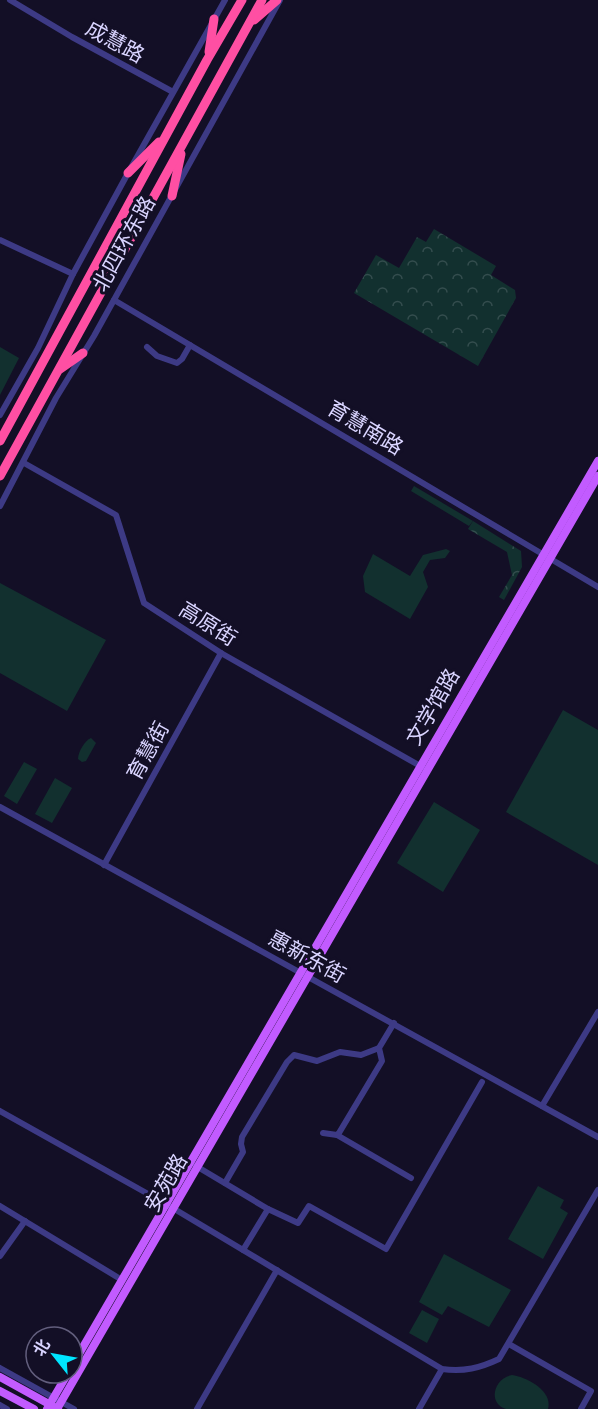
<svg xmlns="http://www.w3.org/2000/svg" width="598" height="1409" font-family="Commissioner,'Noto Sans SC',sans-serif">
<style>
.park{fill:url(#park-crowns)}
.garden{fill:#12302f}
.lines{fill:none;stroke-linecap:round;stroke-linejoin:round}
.minor{stroke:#3d3a85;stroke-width:6}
.major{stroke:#c25bff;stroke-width:8}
.highway{stroke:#ff4fa3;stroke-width:9}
.labels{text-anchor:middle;stroke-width:6;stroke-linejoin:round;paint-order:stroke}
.street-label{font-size:21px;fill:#d9d4ff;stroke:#130f26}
</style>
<defs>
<pattern id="park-crowns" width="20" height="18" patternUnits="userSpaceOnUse" patternTransform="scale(1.5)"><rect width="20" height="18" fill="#12302f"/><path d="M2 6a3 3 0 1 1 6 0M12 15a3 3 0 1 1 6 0" fill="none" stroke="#344d4e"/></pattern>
</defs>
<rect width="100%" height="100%" fill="#130f26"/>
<g class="park">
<path d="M434 229 496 266 491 275 515 290 516 298 478 366 354 293 376 255 399 268 417 237 426 242Z"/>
<path d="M473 521 521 551 522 567 504 600 499 597 512 575 507 552 468 529Z"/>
</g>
<g class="garden">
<path d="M0 347 19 358 0 395Z"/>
<path d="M414 486 473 521 469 526 411 491Z"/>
<path d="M446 549 450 551 445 558 430 560 423 572 428 587 410 619 365 592 363 576 373 554 410 576 423 555Z"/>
<path d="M0 583 106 640 67 711 0 673Z"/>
<path d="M563 710 598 730V865L506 812Z"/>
<path d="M91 738 96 743 86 761 82 762 78 759C78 752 85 740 91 738Z"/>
<path d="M24 762 37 769 17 804 4 796Z"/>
<path d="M55 778 72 788 52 823 35 814Z"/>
<path d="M434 802 480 830 443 892 397 863Z"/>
<path d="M538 1186 564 1200 560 1208 568 1213 543 1259 508 1239Z"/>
<path d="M444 1254 511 1290 489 1327 448 1306 442 1315 419 1302Z"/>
<path d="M422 1310 439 1319 427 1343 409 1333Z"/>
<path d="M512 1375C527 1377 553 1391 548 1409 537 1409 516 1409 506 1409 487 1403 494 1378 512 1375Z"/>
</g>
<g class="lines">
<g class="minor">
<path d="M10 0 72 37 173 92"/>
<path d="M0 240 73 274"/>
<path d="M114 300 598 587"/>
<path d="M147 347 157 356 177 363 182 359 190 345"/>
<path d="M0 415 38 348 73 274 128 173 225 0"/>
<path d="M24 463 116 515 144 603 221 653 422 767"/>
<path d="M0 506 56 398 94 336 280 0"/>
<path d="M0 807 598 1137"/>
<path d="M104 865 221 653"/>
<path d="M542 1106 598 1012"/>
<path d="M0 1111 166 1204 442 1369C464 1372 480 1368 499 1359L598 1190"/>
<path d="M323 1133 337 1135 339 1133 382 1061 379 1048 394 1023"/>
<path d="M337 1135 411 1178"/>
<path d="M196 1166 268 1209 243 1250"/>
<path d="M225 1183 243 1152 241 1144 242 1137 287 1062 294 1055 317 1061 340 1052 361 1055 379 1048"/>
<path d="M0 1206 122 1280"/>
<path d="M268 1209 298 1223 309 1206 386 1249 482 1082"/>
<path d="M0 1256 25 1221"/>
<path d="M509 1344 591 1391 581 1409"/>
<path d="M0 1368 74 1409"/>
<path d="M0 1405 7 1409"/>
<path d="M197 1409 277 1270"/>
<path d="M419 1409 442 1369"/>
</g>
<g class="major">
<path d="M72 1366 598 461"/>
<path d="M0 1377 58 1409"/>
<path d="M0 1391 34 1409"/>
<path d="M47 1409 68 1373"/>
<path d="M57 1409 598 476"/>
</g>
<g class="highway">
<path d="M254 20 277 0"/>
<path d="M209 52 214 19"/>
<path d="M128 173 159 142"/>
<path d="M172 196 181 154"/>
<path d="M60 369 83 353"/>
<path d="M0 441 207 60 242 0"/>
<path d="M0 476 262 0"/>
</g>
</g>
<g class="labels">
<g class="street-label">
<text transform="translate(115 42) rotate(29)" y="7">成慧路</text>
<text transform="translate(124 244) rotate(-61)" y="7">北四环东路</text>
<text transform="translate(365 428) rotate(31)" y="7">育慧南路</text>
<text transform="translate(208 624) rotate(32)" y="7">高原街</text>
<text transform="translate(433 707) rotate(-60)" y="7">文学馆路</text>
<text transform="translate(148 751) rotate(-61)" y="7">育慧街</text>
<text transform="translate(307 957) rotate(29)" y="7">惠新东街</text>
<text transform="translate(166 1183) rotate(-60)" y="7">安苑路</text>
</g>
</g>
<g transform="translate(54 1355) rotate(301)"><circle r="28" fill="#130f26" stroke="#625e7d" stroke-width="1.5"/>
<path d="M0-4.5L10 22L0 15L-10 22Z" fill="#00e5ff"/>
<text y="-9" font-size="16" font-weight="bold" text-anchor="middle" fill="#d9d4ff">北</text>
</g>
</svg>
